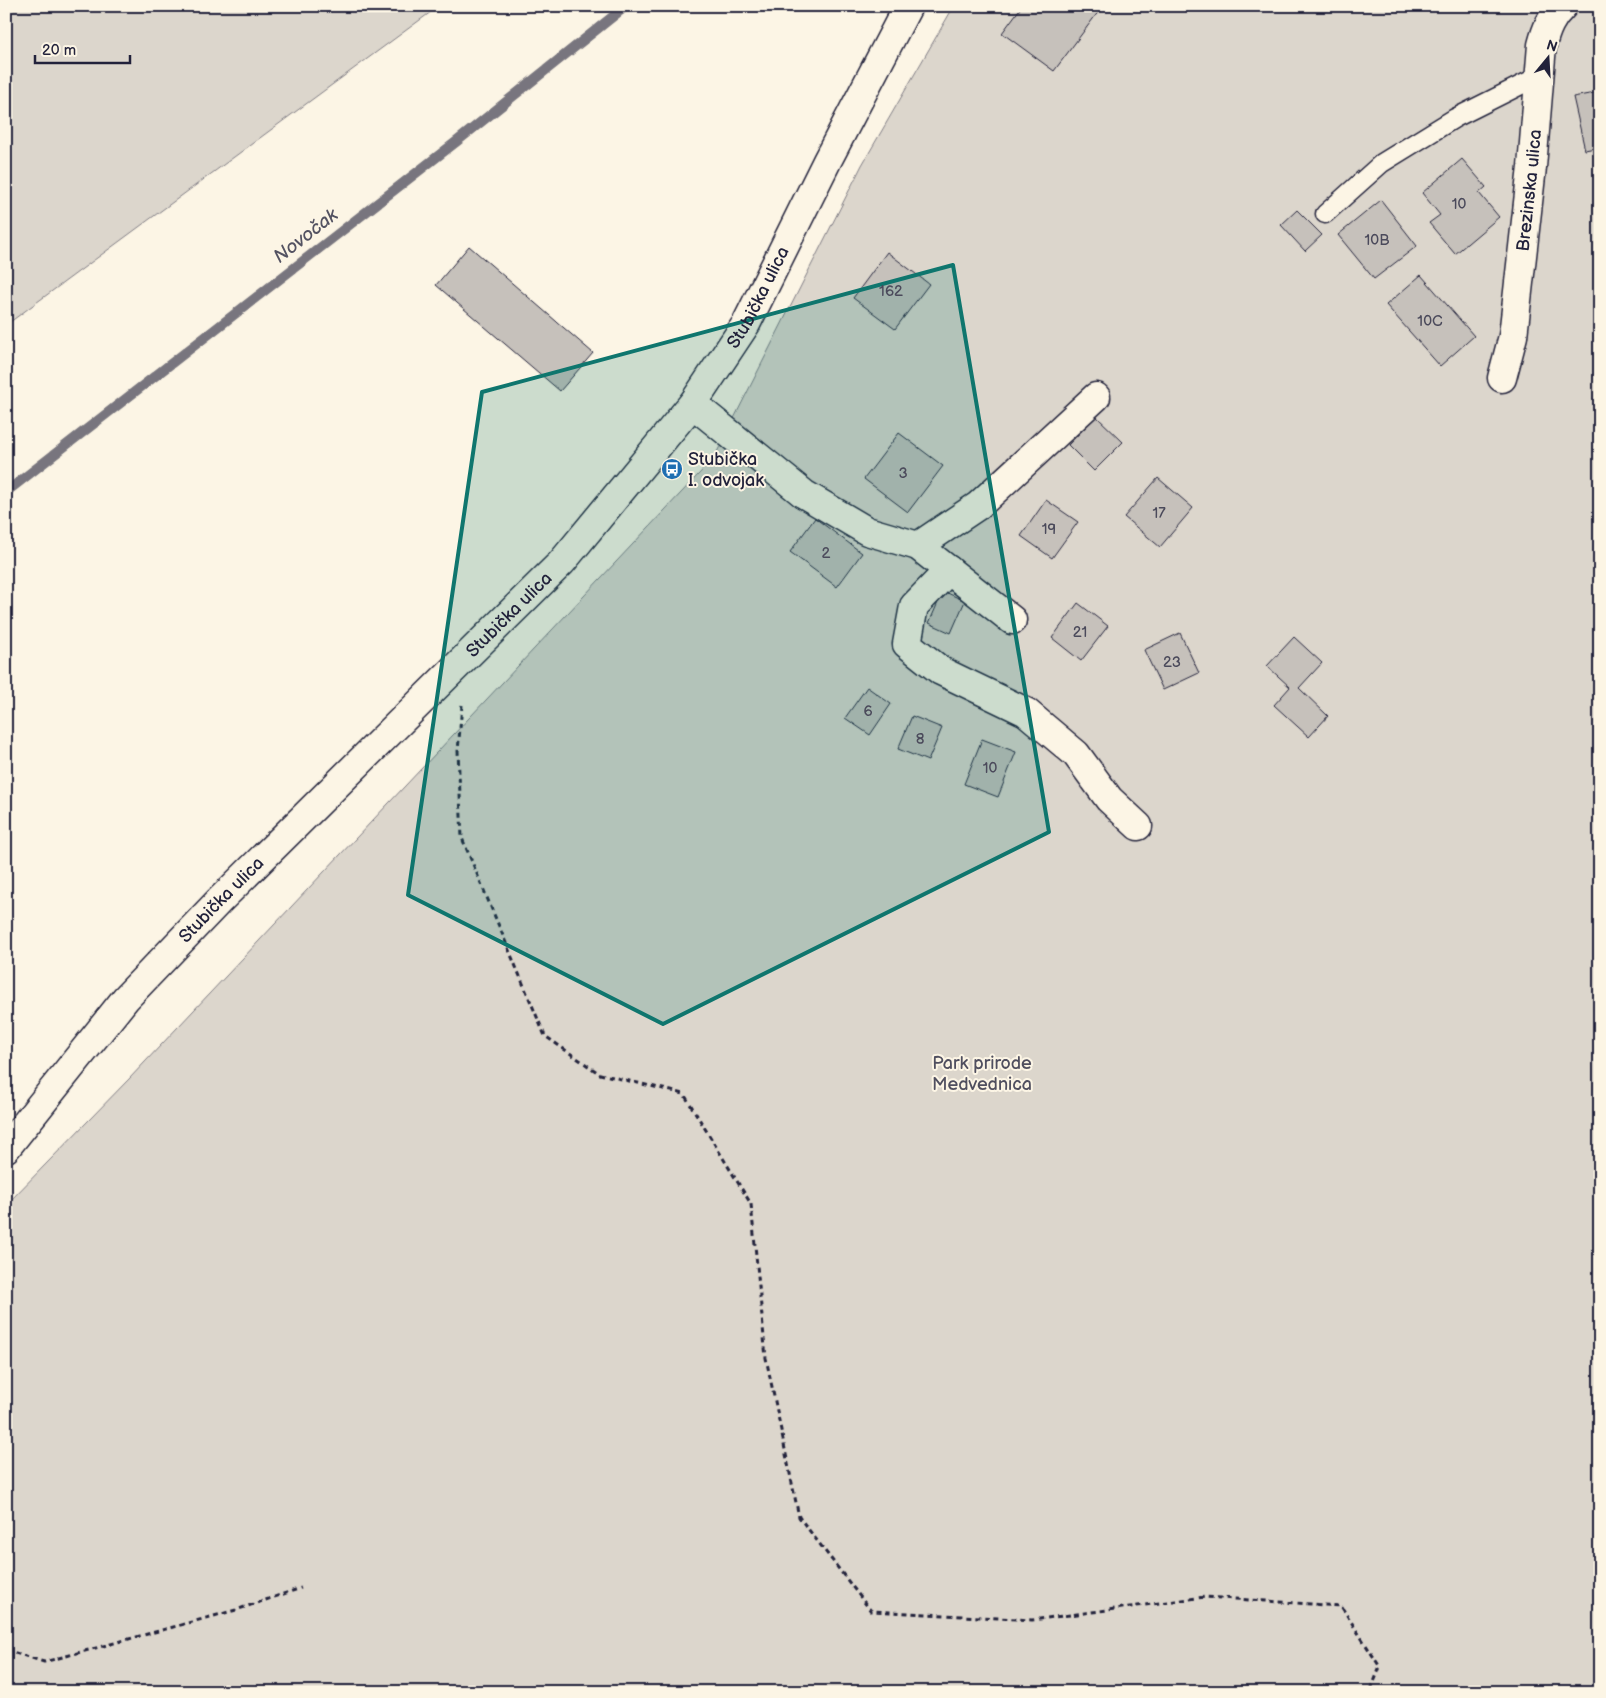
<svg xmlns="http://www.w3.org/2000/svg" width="1606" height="1698" font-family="'Balsamiq Sans',sans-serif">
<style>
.green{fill:#dcd6cc;stroke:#7f7c84}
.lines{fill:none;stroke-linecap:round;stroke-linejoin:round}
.stream{stroke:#78757e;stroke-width:10}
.building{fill:#c6c1bb;stroke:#22223b}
.lane-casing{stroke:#22223b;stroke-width:21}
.street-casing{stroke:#22223b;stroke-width:31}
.secondary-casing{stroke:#22223b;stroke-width:31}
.path{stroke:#22223b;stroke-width:3;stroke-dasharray:5 4;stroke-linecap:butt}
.lane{stroke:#fcf5e5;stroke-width:18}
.street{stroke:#fcf5e5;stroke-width:28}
.secondary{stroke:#fcf5e5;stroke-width:28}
.marked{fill:#0f766e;fill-opacity:0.2;stroke:#0f766e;stroke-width:4;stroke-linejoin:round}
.labels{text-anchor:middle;stroke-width:4;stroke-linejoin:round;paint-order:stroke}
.number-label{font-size:15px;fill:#4b4a5b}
.street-label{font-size:18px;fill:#22223b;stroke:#fcf5e5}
.poi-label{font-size:18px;fill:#22223b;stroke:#fcf5e5;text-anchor:start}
.park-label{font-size:18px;fill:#504f5f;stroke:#fcf5e5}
.water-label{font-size:19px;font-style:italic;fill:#545362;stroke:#fcf5e5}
</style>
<rect width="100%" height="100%" fill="#fcf5e5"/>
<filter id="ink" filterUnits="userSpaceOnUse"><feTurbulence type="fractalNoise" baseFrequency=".02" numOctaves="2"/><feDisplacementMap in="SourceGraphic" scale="10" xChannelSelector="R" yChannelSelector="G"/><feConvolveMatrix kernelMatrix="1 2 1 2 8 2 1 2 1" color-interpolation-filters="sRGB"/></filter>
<g filter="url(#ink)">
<g class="green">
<path d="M6 6H439L6 325Z"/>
<path d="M954 6H1600V1692H6V1205L129 1079 714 458 862 165Z"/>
</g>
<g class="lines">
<path class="stream" d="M6 492 456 142 626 6"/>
</g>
<g class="building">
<path d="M1022 6H1093L1099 11 1054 71 1002 33Z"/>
<path d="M1600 92V147L1585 150 1573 97Z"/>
<path d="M1462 159 1486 187 1479 193 1499 217 1455 254 1429 223 1440 215 1422 193Z"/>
<path d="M1381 200 1417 246 1374 279 1338 235Z"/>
<path d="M1297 210 1322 235 1305 251 1281 225Z"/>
<path d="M469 246 593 353 560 391 436 285Z"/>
<path d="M887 252 929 284 895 329 853 298Z"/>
<path d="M1421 275 1474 336 1440 366 1386 305Z"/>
<path d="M1096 416 1123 442 1094 471 1068 445Z"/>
<path d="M899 433 943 466 908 512 864 479Z"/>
<path d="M1158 478 1193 508 1160 547 1124 517Z"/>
<path d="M1046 500 1078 522 1052 558 1021 536Z"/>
<path d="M815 518 862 553 837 587 790 552Z"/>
<path d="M943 591 965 601 951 633 929 623Z"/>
<path d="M1078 603 1108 626 1081 661 1052 638Z"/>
<path d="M1180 633 1199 673 1163 690 1144 650Z"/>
<path d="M1294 637 1322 663 1299 688 1328 716 1309 737 1274 705 1290 687 1267 666Z"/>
<path d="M867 687 891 704 870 735 845 718Z"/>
<path d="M912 716 942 728 928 761 898 749Z"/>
<path d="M982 739 1016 752 998 797 964 784Z"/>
</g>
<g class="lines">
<g class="lane-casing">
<path id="lane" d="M1325 214 1382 163 1455 118 1539 76"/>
</g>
<g class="street-casing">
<g id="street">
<path id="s1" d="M1502 378 1513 336 1532 167 1542 45C1546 30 1551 17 1563 6"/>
<path d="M694 402 704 413 804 494 867 531 918 546 1012 620"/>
<path d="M918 546 979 505 1096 397"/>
<path d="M949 570 914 606 907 644 941 671 1026 712 1076 754 1109 799 1138 826"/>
</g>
</g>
<g class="secondary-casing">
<g id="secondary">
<path id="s2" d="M6 1148 126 998 219 901 562 562 694 402 746 324 827 161 908 6"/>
</g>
</g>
<g class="path">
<path d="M462 705 458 751 462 838 545 1036 600 1074 684 1094 751 1204 766 1358 799 1517 871 1611 1032 1620 1205 1597 1341 1606 1380 1667 1370 1692"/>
<path d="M6 1650 44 1662 236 1610 301 1588"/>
</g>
<use href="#lane" class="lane"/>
<use href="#street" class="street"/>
<use href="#secondary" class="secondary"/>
</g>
</g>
<path class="marked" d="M953 265 1049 832 663 1024 408 895 482 392Z"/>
<defs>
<g id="bus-disc" transform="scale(1.125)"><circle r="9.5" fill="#1f6fb2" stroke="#fcf5e5"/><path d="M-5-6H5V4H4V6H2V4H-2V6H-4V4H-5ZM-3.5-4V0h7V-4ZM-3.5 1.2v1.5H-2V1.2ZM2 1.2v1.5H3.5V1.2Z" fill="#fff"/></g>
</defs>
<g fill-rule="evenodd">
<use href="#bus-disc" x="672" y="469"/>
</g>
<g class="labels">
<g class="number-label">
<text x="1459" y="209">10</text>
<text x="1377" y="245">10B</text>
<text x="891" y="296">162</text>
<text x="1430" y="326">10C</text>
<text x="903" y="478">3</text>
<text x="1159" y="518">17</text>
<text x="1049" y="534">19</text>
<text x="826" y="558">2</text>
<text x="1080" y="637">21</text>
<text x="1172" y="667">23</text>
<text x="868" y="716">6</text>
<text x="920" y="744">8</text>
<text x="990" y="773">10</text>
</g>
<g class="street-label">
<text dy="6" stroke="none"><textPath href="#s1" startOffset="190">Brezinska ulica</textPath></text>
<text dy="6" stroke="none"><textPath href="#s2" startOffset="1139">Stubička ulica</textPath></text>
<text dy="6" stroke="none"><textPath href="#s2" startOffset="734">Stubička ulica</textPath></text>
<text dy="6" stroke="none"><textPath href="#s2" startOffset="329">Stubička ulica</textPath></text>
</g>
<g class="poi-label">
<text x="688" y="465">Stubička<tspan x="688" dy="21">I. odvojak</tspan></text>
</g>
<g class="park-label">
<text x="982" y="1069">Park prirode<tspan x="982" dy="21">Medvednica</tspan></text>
</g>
<g class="water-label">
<text transform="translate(305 235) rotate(-38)" y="7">Novočak</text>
</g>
</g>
<rect width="1606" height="1698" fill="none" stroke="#fcf5e5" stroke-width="25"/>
<rect x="12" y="12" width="1581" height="1673" fill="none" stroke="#22223b" stroke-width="2" filter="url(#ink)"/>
<g transform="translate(1548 58) rotate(18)" stroke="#fcf5e5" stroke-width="4" paint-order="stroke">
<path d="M0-4L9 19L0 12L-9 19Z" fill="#22223b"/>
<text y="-8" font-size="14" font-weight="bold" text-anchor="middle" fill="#22223b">N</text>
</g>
<path d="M35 55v8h95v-8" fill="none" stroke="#22223b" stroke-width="2.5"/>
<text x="42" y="55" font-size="15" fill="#22223b" stroke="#fcf5e5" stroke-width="4" paint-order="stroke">20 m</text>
</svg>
